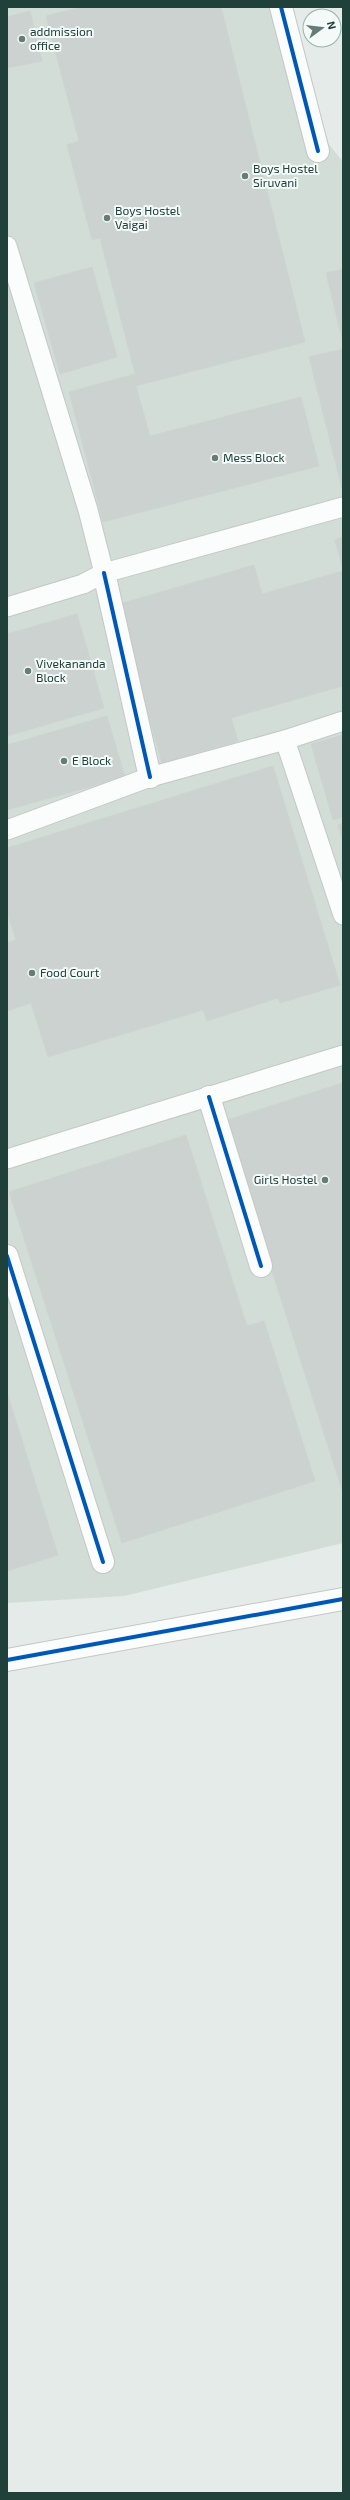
<svg xmlns="http://www.w3.org/2000/svg" width="350" height="2500" font-family="'Exo 2',sans-serif">
<style>
.built{fill:#d2ddd8}
.building{fill:#ccd2d0;stroke:#ced4d1}
.lines{fill:none;stroke-linecap:round;stroke-linejoin:round}
.lane-casing{stroke:#c2c8c5;stroke-width:21}
.street-casing{stroke:#c2c8c5;stroke-width:24}
.lane{stroke:#fbfcfc;stroke-width:19}
.street{stroke:#fbfcfc;stroke-width:22}
.cycleway-casing{stroke:#f3faf7;stroke-width:6}
.cycleway{stroke:#0057b8;stroke-width:4}
.poi-dot{fill:#657c77;stroke:#f3faf7;stroke-width:1.5}
.labels{text-anchor:middle;stroke-width:4;stroke-linejoin:round;paint-order:stroke}
.poi-label{font-size:12px;fill:#20403a;stroke:#f3faf7;text-anchor:start}
</style>
<rect width="100%" height="100%" fill="#e5ebe8"/>
<path class="built" d="M7 7H281L311 122 343 162V1543L124 1596 7 1603Z"/>
<g class="building">
<path d="M82 7H221L305 342 136 386 150 436 301 397 319 466 103 522 69 392 135 374 100 238 92 240 67 145 79 141 46 16Z"/>
<path d="M30 11 42 61 7 68V17Z"/>
<path d="M92 267 117 357 60 374 34 283Z"/>
<path d="M343 269V342L326 273Z"/>
<path d="M343 349V489H342L309 357Z"/>
<path d="M343 537V569L335 540Z"/>
<path d="M254 565 262 594 343 571V686L231 718 238 741 162 763 116 605Z"/>
<path d="M77 614 104 708 7 736V634Z"/>
<path d="M107 716 125 777 7 810V745Z"/>
<path d="M343 735V817L333 820 311 744Z"/>
<path d="M273 766 340 985 280 1003 278 998 207 1021 203 1010 48 1057 31 1003 7 1011V943L16 940 7 912V848Z"/>
<path d="M343 823V843L338 825Z"/>
<path d="M342 1083 343 1087V1493L224 1121Z"/>
<path d="M186 1135 247 1326 264 1321 315 1481 122 1543 9 1192Z"/>
<path d="M7 1392 58 1555 7 1571Z"/>
</g>
<g class="lines">
<g class="lane-casing">
<g id="lane">
<path d="M7 246 88 510 104 573 83 584 7 607"/>
<path d="M104 573 343 507"/>
<path d="M285 740 343 915"/>
<path d="M7 830 150 777 285 740 343 721"/>
<path d="M7 1159 343 1055"/>
</g>
</g>
<g class="street-casing">
<g id="street">
<path d="M281 7 318 151"/>
<path d="M104 573 150 777"/>
<path d="M209 1097 261 1266"/>
<path d="M7 1256 103 1562"/>
<path d="M7 1660 343 1599"/>
</g>
</g>
<use href="#lane" class="lane"/>
<use href="#street" class="street"/>
<g class="cycleway-casing">
<g id="cycleway">
<path d="M281 7 318 151"/>
<path d="M104 573 150 777"/>
<path d="M209 1097 261 1266"/>
<path d="M7 1256 103 1562"/>
<path d="M7 1660 343 1599"/>
</g>
</g>
<use href="#cycleway" class="cycleway"/>
</g>
<g class="poi-dot">
<circle cx="22" cy="39" r="4"/>
<circle cx="245" cy="176" r="4"/>
<circle cx="107" cy="218" r="4"/>
<circle cx="215" cy="458" r="4"/>
<circle cx="28" cy="671" r="4"/>
<circle cx="64" cy="761" r="4"/>
<circle cx="32" cy="973" r="4"/>
<circle cx="325" cy="1180" r="4"/>
</g>
<g class="labels">
<g class="poi-label">
<text x="30" y="36">addmission<tspan x="30" dy="14">office</tspan></text>
<text x="253" y="173">Boys Hostel<tspan x="253" dy="14">Siruvani</tspan></text>
<text x="115" y="215">Boys Hostel<tspan x="115" dy="14">Vaigai</tspan></text>
<text x="223" y="462">Mess Block</text>
<text x="36" y="668">Vivekananda<tspan x="36" dy="14">Block</tspan></text>
<text x="72" y="765">E Block</text>
<text x="40" y="977">Food Court</text>
<text x="317" y="1184" text-anchor="end">Girls Hostel</text>
</g>
</g>
<rect width="350" height="2500" fill="none" stroke="#20403a" stroke-width="16"/>
<g transform="translate(322 28) rotate(75)"><circle r="19" fill="#f3faf7" stroke="#9fb0ab"/>
<path d="M0-3L7 15L0 10L-7 15Z" fill="#657c77"/>
<text y="-6" font-size="11" font-weight="bold" text-anchor="middle" fill="#20403a">N</text>
</g>
</svg>
